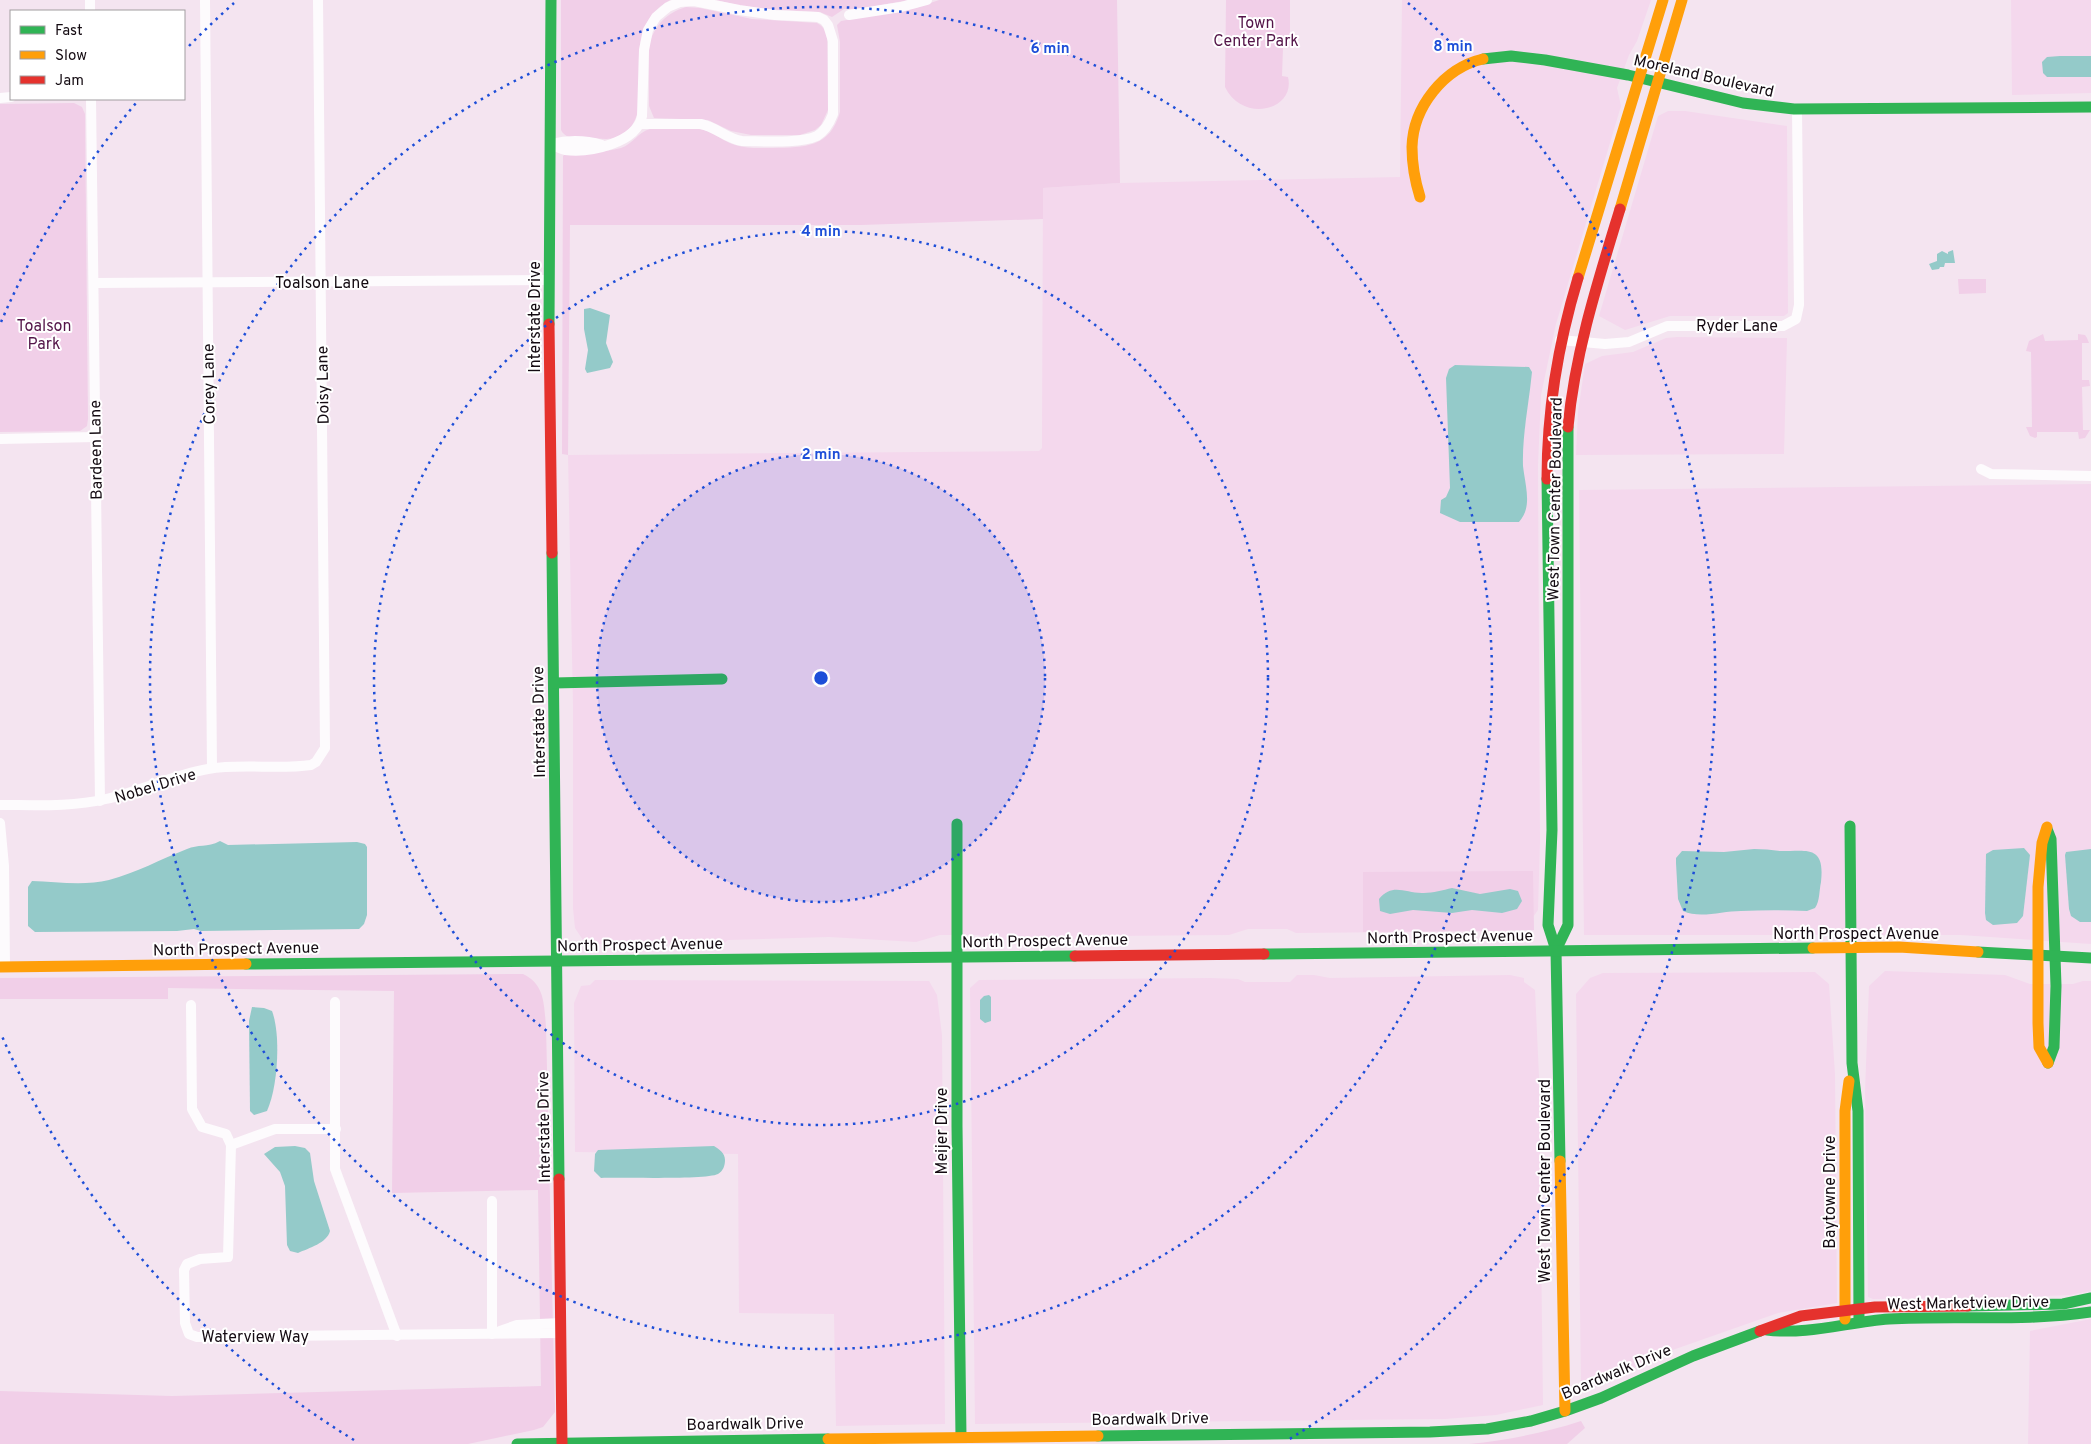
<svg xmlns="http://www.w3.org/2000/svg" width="2091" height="1444" font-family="Overpass,sans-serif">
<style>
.built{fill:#f4d8ed}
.green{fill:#f1cfe8}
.water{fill:#94cac9}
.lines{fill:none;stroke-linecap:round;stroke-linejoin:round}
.street{stroke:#fdfbfd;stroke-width:10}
.fast{stroke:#30b455;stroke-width:11}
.slow{stroke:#ff9f0a;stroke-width:11}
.jam{stroke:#e5322d;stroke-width:11}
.ring{fill:none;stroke:#1d4ed8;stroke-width:2.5;stroke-dasharray:2.5 5}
.labels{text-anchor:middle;stroke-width:4;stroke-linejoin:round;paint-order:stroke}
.park-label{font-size:16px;fill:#531448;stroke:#fff}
.street-label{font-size:16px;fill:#140b12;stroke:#fff}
.centre{fill:#1d4ed8;stroke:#fff;stroke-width:2.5}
.ring-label{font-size:15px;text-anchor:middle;font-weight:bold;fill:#1d4ed8;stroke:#fff;stroke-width:4;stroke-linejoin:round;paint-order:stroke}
</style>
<rect width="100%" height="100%" fill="#f4e4f0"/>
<g class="built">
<path d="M1402 0H1651L1637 41 1629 55 1617 88 1621 106 1556 324 1541 395 1538 465 1540 841 1538 910 1526 927 1510 931 1296 933 1287 929H1248L1229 935 1107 936 1103 934 1094 939 990 940 978 935H940L916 942 829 937 728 940 724 943 592 944 583 940 575 928 573 908V705L568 455 1039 451 1042 448V434L1043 188 1120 183 1400 177Z"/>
<path d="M2011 0H2091V93L2012 95Z"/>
<path d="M1668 111H1685L1787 126 1788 313 1784 316H1670L1625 330 1599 316 1658 116Z"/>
<path d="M1677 337 1787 338 1784 454 1576 455 1578 412 1585 364 1602 356 1633 352 1666 338Z"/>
<path d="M2091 484V944L1961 935H1584L1579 490Z"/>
<path d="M1885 971 2005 975 2030 984H2073L2083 981H2091V1291L2070 1295 2019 1297 1873 1299 1868 1297 1865 1091 1869 986Z"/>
<path d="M1815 972 1829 984 1835 1074 1837 1303 1778 1313 1664 1353 1589 1390 1581 1384 1576 994 1590 978 1603 973Z"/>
<path d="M1297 975H1314L1330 978 1510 975 1524 978V982L1535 990 1539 1076 1543 1405 1496 1415 1445 1419 975 1424 970 988 979 980 1211 978 1238 979 1245 982H1290Z"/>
<path d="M595 980 929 981 937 995 942 1035 945 1424 836 1426 834 1314 739 1313 738 1154 575 1152 574 1003 581 986 590 985Z"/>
<path d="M2091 1319V1444H2028L2030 1331Z"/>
</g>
<g class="green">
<path d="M561 0H670C607 35 669 118 615 138 607 140 596 138 588 138 578 138 566 140 561 130Z"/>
<path d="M716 0H909L859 9H844L832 17 820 12 778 10 742 6Z"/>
<path d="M939 0H1117L1120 183 1043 188V219L861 225H570L568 455 562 454 563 156 565 154C583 152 604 153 621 148 633 144 638 132 650 129 667 129 687 126 704 130 715 133 724 142 735 145 747 149 760 148 773 148 805 147 830 148 840 112V42L837 25 841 21 916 8Z"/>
<path d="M1226 0H1290V45L1289 48H1283L1282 76 1288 77C1296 110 1243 124 1225 87Z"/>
<path d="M686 7 700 8 752 19 817 23C824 27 826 31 827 38L828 110 821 125 815 130 800 135H751L731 131 708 120 654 118 649 106V45C655 25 666 13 686 7Z"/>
<path d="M74 103 82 107 85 114 88 419 87 426 80 431 0 432V104Z"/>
<path d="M1958 279H1986V293L1959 294Z"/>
<path d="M2043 334 2045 341 2078 340V334L2085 335 2087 338 2089 343H2082V380H2089L2090 386 2082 387 2083 430H2090L2085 438 2079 439 2078 432H2037V437L2035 438 2030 436 2026 427H2032L2031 352 2026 351 2029 341Z"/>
<path d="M1533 871 1534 930 1363 932V872Z"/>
<path d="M523 974C545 984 544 1005 546 1026L555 1412 543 1427 534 1430 468 1444H0V1391L172 1396 541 1386 538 1190 392 1193 394 991 168 988V999H0V978Z"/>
<path d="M1581 1421 1585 1428 1567 1444H1469C1508 1440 1544 1433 1581 1421Z"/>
</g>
<g class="water">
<path d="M2060 56H2091V77H2047L2043 73 2042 62 2047 57Z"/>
<path d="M1953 250 1955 263H1945L1944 267H1940L1939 269 1932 270 1929 264 1937 261V254L1942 251 1948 254V252Z"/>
<path d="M590 308 610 315 606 343 613 362 610 368 587 373 585 369 588 350 584 329V309Z"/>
<path d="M1455 365 1529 367 1532 372C1529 403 1522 435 1523 466 1525 485 1533 507 1519 522H1460L1440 513 1441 500 1446 497 1450 488 1446 378 1449 369Z"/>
<path d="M220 841 228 845 357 842 365 844 367 847V915L364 924 359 929 201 931 194 929 177 931 35 932 28 926V887L32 881C57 882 85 886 109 880 136 873 161 859 187 849 198 844 207 848 220 841Z"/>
<path d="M2024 848 2030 855 2023 916 2017 923 1993 925 1986 920 1985 913 1986 854 1993 850Z"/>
<path d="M1754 849C1763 849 1772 850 1781 851 1808 851 1825 845 1821 882 1819 891 1820 901 1815 908L1807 911C1784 910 1763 910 1741 911 1722 911 1700 919 1683 911L1678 899 1676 863V858L1682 851 1724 852Z"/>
<path d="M2091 849V922H2080L2071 916 2069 909 2065 855 2066 852Z"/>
<path d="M1452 888 1480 894 1510 889 1518 891 1522 901 1517 909 1502 913 1472 910 1452 913 1413 910 1390 914 1380 911 1379 899C1393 882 1406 894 1424 893 1433 893 1443 890 1452 888Z"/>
<path d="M989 995 991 997V1021L985 1023 980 1019V1000L984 996Z"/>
<path d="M252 1007 264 1008 272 1011C281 1035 278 1087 267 1111L254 1115 250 1111 249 1021Z"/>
<path d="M295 1146 305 1148 310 1153 314 1181 330 1231C327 1243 309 1248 298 1253L290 1251 287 1245 285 1186 280 1172 264 1154 275 1147Z"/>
<path d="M714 1146C719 1149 725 1153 725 1160 725 1166 723 1171 718 1174 706 1180 621 1177 601 1178L594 1171 595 1154 598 1150Z"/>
</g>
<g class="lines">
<g class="street">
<path d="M90 0V11"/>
<path d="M205 0 212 768"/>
<path d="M849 15 901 7 927 0"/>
<path d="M0 98 11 97"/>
<path d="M91 99 100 801"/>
<path d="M551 144C555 146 561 149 565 150 590 153 637 143 642 116L644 50 648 30 656 17 668 7 680 2 694 1 739 10 775 15 818 17 824 20 828 25 833 41V114C830 122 825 131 817 136 800 144 762 141 742 141 727 139 716 127 701 124H641"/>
<path d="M551 144C568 140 585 140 602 145"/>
<path d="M94 283 549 280"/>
<path d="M1560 340 1605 344 1629 342 1667 326H1783L1796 319 1799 305 1797 109"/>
<path d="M0 439 95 437"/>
<path d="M1981 469 1991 474 2091 476"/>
<path d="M0 805C35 805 72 807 106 799 141 791 173 775 208 769 242 763 277 770 311 765L316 762 325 748 318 0"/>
<path d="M0 823 4 866 5 967"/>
<path d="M335 1002V1169L397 1336"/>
<path d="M191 1005 192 1109 202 1127 226 1134 231 1145 228 1257 200 1259 187 1264 184 1270 185 1323 189 1334 197 1337 561 1333"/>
<path d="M231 1145 275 1129H336"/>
<path d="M500 1331 517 1325 561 1323"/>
<path d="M492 1334V1201"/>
</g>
<g class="fast">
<path d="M1483 59 1511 56 1545 60 1628 75 1743 103 1794 109 2091 107"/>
<path d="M549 324 551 0"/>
<path d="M1547 479 1552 830 1548 925 1556 950 1560 1161"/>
<path d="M552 553 559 1179"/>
<path d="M554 683 722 679"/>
<path d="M957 824V1126L961 1437"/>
<path d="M1850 826 1852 1063 1858 1111 1859 1321"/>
<path d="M2047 829 2051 839 2056 986 2054 1047 2048 1063"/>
<path d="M1556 950 1568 925V427"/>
<path d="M1978 952 2091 958"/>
<path d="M1264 954 1813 948"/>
<path d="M558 961 1075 956"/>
<path d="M246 964 558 961"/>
<path d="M1968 1306 2063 1304 2091 1298"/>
<path d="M1767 1330C1807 1335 1848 1322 1889 1319 1956 1315 2025 1322 2091 1312"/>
<path d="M1098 1436 1430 1432 1487 1429 1531 1421 1565 1411 1601 1398 1693 1356 1760 1331"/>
<path d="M517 1444 828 1439"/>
</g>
<g class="slow">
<path d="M1420 197C1415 181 1412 164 1412 147 1413 107 1444 68 1483 59"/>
<path d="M1620 209 1682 0"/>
<path d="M1578 278 1663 0"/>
<path d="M2047 827 2042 843 2038 887V1023L2039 1047 2048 1063"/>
<path d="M1813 948 1899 947 1978 952"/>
<path d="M0 967 246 964"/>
<path d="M1560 1161 1565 1411"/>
<path d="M1845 1319V1111L1849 1081"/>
<path d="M828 1439 1098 1436"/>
</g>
<g class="jam">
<path d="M549 324 552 553"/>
<path d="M1568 427C1575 352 1598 281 1620 209"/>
<path d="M1547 479C1547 410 1558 344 1578 278"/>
<path d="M1075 956 1264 954"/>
<path d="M559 1179 562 1444"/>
<path d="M1760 1331 1801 1316 1875 1307 1968 1306"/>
</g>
</g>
<circle cx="821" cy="678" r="224" fill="#1d4ed8" fill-opacity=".12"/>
<g class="ring">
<circle cx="821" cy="678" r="224"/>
<circle cx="821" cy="678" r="447"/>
<circle cx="821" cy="678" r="671"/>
<path d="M354 1440A894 894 0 0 1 1 1034M1 322A894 894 0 0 1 136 103M189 46A894 894 0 0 1 234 3M1408 3A894 894 0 0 1 1288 1440"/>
</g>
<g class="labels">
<g class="park-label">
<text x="1256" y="28">Town<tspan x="1256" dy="18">Center Park</tspan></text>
<text x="44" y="331">Toalson<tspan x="44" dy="18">Park</tspan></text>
</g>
<g class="street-label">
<text transform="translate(1704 75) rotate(13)" y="6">Moreland Boulevard</text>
<text x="322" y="288">Toalson Lane</text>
<text transform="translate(534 317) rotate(-90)" y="6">Interstate Drive</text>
<text x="1737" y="331">Ryder Lane</text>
<text transform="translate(208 384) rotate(-91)" y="6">Corey Lane</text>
<text transform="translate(322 385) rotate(-91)" y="6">Doisy Lane</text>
<text transform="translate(95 450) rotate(-91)" y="6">Bardeen Lane</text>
<text transform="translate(1554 499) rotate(-89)" y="6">West Town Center Boulevard</text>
<text transform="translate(538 722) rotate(-91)" y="6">Interstate Drive</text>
<text transform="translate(155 785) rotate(-17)" y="6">Nobel Drive</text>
<text x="1856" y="939">North Prospect Avenue</text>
<text transform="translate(1450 936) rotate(-1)" y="6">North Prospect Avenue</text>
<text transform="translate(1045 940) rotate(-1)" y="6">North Prospect Avenue</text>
<text transform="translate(640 944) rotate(-1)" y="6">North Prospect Avenue</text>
<text transform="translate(236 948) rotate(-1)" y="6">North Prospect Avenue</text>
<text transform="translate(543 1127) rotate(-91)" y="6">Interstate Drive</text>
<text transform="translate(941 1131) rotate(-90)" y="6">Meijer Drive</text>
<text transform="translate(1544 1181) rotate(-90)" y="6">West Town Center Boulevard</text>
<text transform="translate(1829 1192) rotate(-90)" y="6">Baytowne Drive</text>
<text transform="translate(1968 1302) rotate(-1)" y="6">West Marketview Drive</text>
<text x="255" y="1342">Waterview Way</text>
<text transform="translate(1616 1371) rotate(-23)" y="6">Boardwalk Drive</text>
<text transform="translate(1150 1418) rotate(-1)" y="6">Boardwalk Drive</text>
<text transform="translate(745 1423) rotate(-1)" y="6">Boardwalk Drive</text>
</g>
</g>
<circle cx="821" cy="678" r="8" class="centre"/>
<g class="ring-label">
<text x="1453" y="51">8 min</text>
<text x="1050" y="53">6 min</text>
<text x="821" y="236">4 min</text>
<text x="821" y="459">2 min</text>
</g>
<rect x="10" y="10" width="175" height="90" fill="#ffffff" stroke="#a19da0"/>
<rect x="20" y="26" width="25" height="8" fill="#30b455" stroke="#a19da0"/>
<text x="55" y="35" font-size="15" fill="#140b12">Fast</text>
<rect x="20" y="51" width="25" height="8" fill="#ff9f0a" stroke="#a19da0"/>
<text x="55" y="60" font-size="15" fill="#140b12">Slow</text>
<rect x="20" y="76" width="25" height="8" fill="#e5322d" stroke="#a19da0"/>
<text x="55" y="85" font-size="15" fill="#140b12">Jam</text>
</svg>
